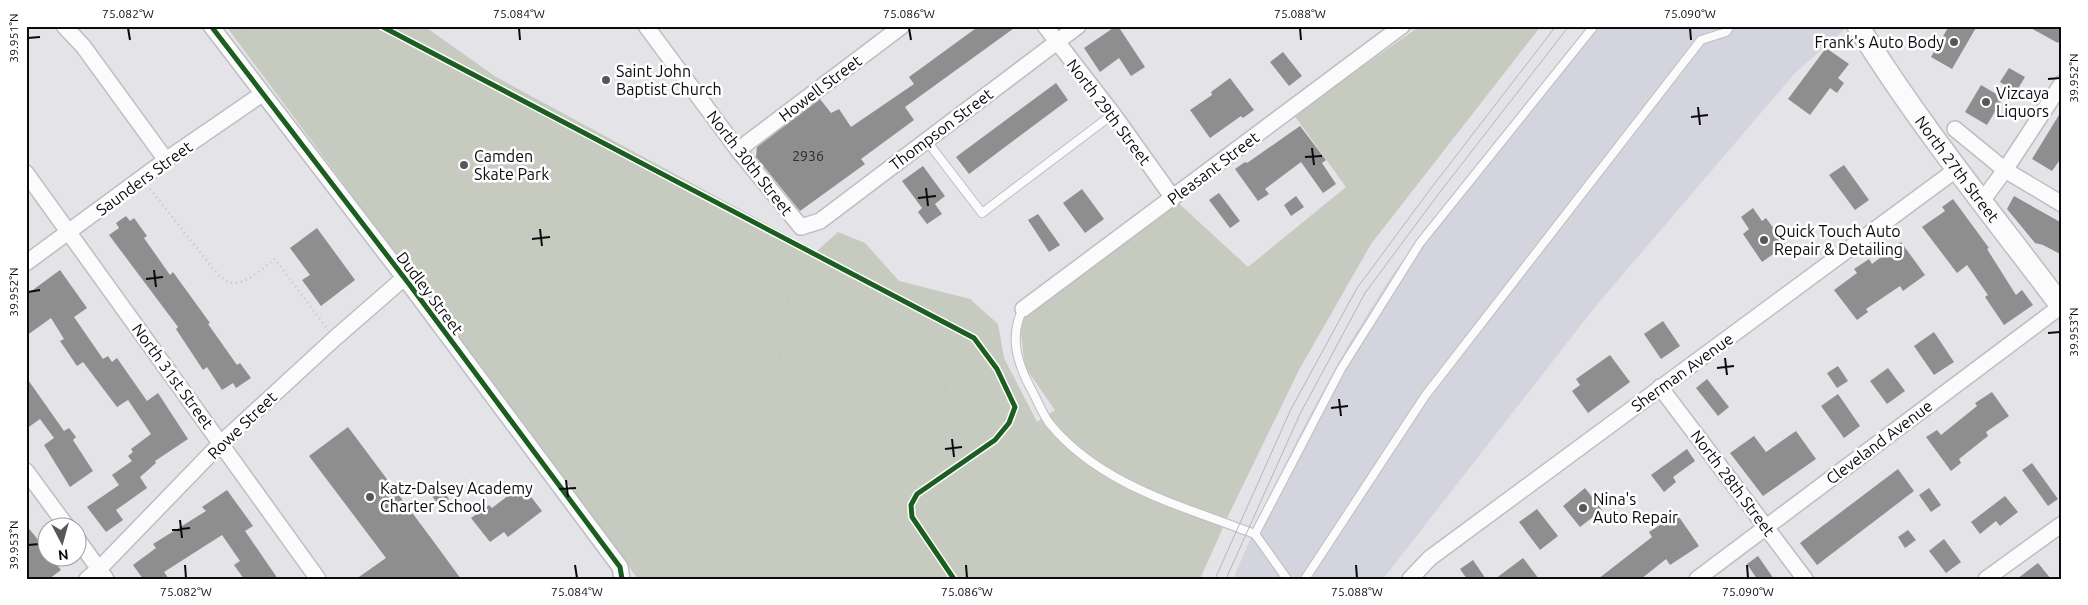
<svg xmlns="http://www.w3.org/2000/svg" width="2088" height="605" font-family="Ubuntu,sans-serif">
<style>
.built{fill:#d3d4de}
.green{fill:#c6cabf}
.building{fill:#8f8e8f}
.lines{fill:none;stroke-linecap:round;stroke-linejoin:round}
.lane-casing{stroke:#bdbec2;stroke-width:10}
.street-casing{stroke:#bdbec2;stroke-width:18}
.secondary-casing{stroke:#bdbec2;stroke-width:24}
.path{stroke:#c3c3c4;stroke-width:2.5;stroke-dasharray:1 4;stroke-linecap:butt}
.lane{stroke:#fbfbfc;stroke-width:8}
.street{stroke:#fbfbfc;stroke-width:15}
.secondary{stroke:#fbfbfc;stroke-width:21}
.tram{stroke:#b7b7b8;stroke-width:1}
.cycleway-casing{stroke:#fff;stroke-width:8}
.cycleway{stroke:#1b5e20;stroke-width:5}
.ticks{fill:none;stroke:#0b0b0f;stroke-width:2}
.poi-dot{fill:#57575b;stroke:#fff;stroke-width:2}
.labels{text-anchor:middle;stroke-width:5;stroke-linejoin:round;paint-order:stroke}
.number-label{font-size:14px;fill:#2c2c2f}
.poi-label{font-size:16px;fill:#0b0b0f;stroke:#fff;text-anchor:start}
.street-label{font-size:16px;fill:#0b0b0f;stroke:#fff}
.neatline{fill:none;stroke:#0b0b0f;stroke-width:2}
.ticks-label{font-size:12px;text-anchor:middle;fill:#0b0b0f}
</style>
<rect width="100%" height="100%" fill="#e3e3e8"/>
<path class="built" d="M1589 26H1848L1795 73 1595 307 1383 579H1233L1269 496 1307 420 1350 342 1392 275 1425 231Z"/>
<path class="green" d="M226 26H424L496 77 817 251 838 232 865 243 899 281 970 299 998 324 1004 358 1037 422 1055 410 1025 367 1019 317 1173 198 1248 267 1346 187 1294 115 1420 26H1541L1371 244 1299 370 1229 514 1200 579H638Z"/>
<g class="building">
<path d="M979 26H1017L905 107 914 120 861 159 865 164 800 211 756 157 757 147 820 99 831 113 839 109 851 127 914 84 909 77Z"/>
<path d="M1116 26H1118L1145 67 1131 76 1119 58 1100 72 1084 48Z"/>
<path d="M1949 26H1977L1952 69 1931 57Z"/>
<path d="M2027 26H2062V36L2058 43Z"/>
<path d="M1826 48 1849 64 1838 78 1844 83 1837 93 1830 88 1810 115 1788 99Z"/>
<path d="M1283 52 1302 76 1289 86 1270 62Z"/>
<path d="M2009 68 2025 77 2016 92 2000 82Z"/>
<path d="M1230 78 1254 110 1243 118 1241 116 1210 138 1190 110 1212 95 1211 92Z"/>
<path d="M1056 83 1068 100 969 174 956 157Z"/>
<path d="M1981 85 2003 98 1987 125 1965 112Z"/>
<path d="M2062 110V157L2052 171 2032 159Z"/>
<path d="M1300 126 1326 160 1322 163 1336 184 1323 193 1301 162 1265 189 1269 194 1258 201 1235 169 1245 162 1247 163Z"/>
<path d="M1844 165 1869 200 1855 210 1829 175Z"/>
<path d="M923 166 945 196 935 204 942 214 927 224 918 212 922 208 902 181Z"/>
<path d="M1082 189 1104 219 1085 233 1063 203Z"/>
<path d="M1219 193 1240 221 1230 228 1209 200Z"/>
<path d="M1296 196 1304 207 1291 216 1284 205Z"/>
<path d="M2014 196 2062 223V255L2043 245 2035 243 2007 209Z"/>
<path d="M1953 199 1989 248 1987 249 2016 295 2022 290 2033 305 2004 325 1985 297 1988 295 1967 265 1957 273 1922 227 1945 211 1942 207Z"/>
<path d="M1753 208 1762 221 1766 218 1786 245 1762 262 1743 234 1749 229 1741 217Z"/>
<path d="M1038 214 1060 245 1049 252 1028 220Z"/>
<path d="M126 216 130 221 134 218 147 236 144 238 170 275 173 272 210 323 208 324 237 365 240 363 251 378 236 388 233 383 222 390 207 367 203 370 176 329 178 327 109 235 119 228 116 223Z"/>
<path d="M317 228 355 280 321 306 302 280 310 275 290 248Z"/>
<path d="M1901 242 1925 275 1903 291 1900 286 1866 309 1868 312 1857 320 1834 290 1857 273 1854 269 1869 259 1872 264Z"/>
<path d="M60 270 87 308 74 317 103 359 108 356 112 362 117 358 147 401 158 393 188 439 155 461 156 463 140 477 147 488 116 510 123 520 106 532 87 507 119 485 112 475 132 461 128 456 133 452 131 449 151 434 128 400 117 407 83 362 77 366 60 341 64 339 51 318 26 336V295Z"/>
<path d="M1663 321 1680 346 1661 359 1644 334Z"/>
<path d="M1934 332 1954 362 1934 375 1914 346Z"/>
<path d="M1610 355 1630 382 1588 413 1572 391 1580 385 1576 379Z"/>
<path d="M1838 366 1848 381 1837 388 1827 373Z"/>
<path d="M1888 368 1905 391 1887 404 1870 381Z"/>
<path d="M26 377 64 431 69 428 76 437 73 440 93 471 70 487 44 445 54 438 40 419 26 429Z"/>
<path d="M1707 379 1729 407 1718 416 1696 388Z"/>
<path d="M1992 392 2009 416 1986 432 1988 436 1959 459 1961 463 1951 471 1926 437 1937 430 1941 435 1977 406 1975 403Z"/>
<path d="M1838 394 1860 426 1844 438 1821 406Z"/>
<path d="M348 427 431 538 461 579H356L386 558 309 456Z"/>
<path d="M1796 431 1816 459 1763 496 1730 453 1754 436 1766 452Z"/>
<path d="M1687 449 1695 461 1673 477 1676 482 1664 492 1651 475Z"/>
<path d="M2032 463 2058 499 2048 506 2022 470Z"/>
<path d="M1898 469 1914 491 1817 565 1800 543Z"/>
<path d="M522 485 542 511 508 537 504 532 490 542 471 518 489 505 492 508Z"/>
<path d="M439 486 449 499 439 506 430 493Z"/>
<path d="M1585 488 1602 510 1580 527 1563 506Z"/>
<path d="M1929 488 1941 505 1931 512 1919 495Z"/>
<path d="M227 490 253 526 245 531 278 579H244L234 565 240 561 222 535 164 572 169 579H143L133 565 156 548 153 544 206 511 202 507Z"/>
<path d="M2005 496 2018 512 2000 526 1996 521 1980 534 1971 522Z"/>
<path d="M1537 509 1558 536 1540 550 1519 522Z"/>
<path d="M1677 514 1699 546 1670 565 1666 559 1641 579H1598L1652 537 1649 532Z"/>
<path d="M26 525 48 552V558H51L61 570 49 579H26Z"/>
<path d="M1908 530 1916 540 1905 548 1898 537Z"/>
<path d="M1944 539 1961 562 1946 573 1929 551Z"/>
<path d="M1758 556 1774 579H1757L1747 564Z"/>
<path d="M1523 558 1539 579H1495Z"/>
<path d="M1473 560 1486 579H1467L1460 569Z"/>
<path d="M2038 563 2051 579H2017Z"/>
</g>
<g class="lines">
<g class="lane-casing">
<g id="lane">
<path d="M926 140 982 213 1113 114"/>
<path d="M1023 309C1009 336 1017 362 1030 387 1037 399 1042 414 1050 424 1101 486 1183 506 1255 534L1341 369 1420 243 1594 26"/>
<path d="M1255 534 1287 579"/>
<path d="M1305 579 1425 396 1701 40 1726 32 1730 26"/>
</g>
</g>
<g class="street-casing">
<g id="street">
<path d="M64 26 83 46 166 160"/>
<path d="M211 26 409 284 620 567 622 579"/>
<path d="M646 26 738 150 801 227 820 221 1078 26"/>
<path d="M1045 26 1113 114 1173 198"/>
<path d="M1955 129 2005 170 2062 204"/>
<path d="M738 150 902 26"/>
<path d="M26 173 318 579"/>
<path d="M1982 201 2005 170 2062 83"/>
<path d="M26 263 166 160 262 94"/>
<path d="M1023 309 1402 26"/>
<path d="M1660 387 1805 579"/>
<path d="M26 471 68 528"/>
<path d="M78 540 106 579"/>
<path d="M87 579 99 569 221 443 334 339 404 278"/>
<path d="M1410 579 1430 558 1957 169"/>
<path d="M1697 579 2061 306"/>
<path d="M1986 579 2062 524"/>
</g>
</g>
<g class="secondary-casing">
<g id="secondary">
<path id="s1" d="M1858 26C1919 125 1993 215 2062 307"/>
</g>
</g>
<g class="path">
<path d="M241 26 271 76 330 153 374 121 469 249 427 283"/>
<path d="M150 189 219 276C224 279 228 283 234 283 246 284 265 266 275 259L326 327"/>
<path d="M787 240 780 260 786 282 788 302 780 358 785 392 791 412 792 438 807 453"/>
<path d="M789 303 805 312 818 311 824 315 831 325"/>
<path d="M926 419C936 410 950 393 944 378 938 361 916 365 914 340 913 327 920 322 930 315"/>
<path d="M828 454C856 442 861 429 864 399"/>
<path d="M768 455 782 440 790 423"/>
<path d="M705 526C719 496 746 456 782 453 813 451 843 458 874 450 893 445 911 430 926 419 896 422 874 421 859 390"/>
<path d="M618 538C649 522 670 519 705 526L685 563 683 579"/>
<path d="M636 566 645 579"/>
</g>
<use href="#lane" class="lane"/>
<use href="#street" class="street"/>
<use href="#secondary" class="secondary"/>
<g class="tram">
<path d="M1215 579 1291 409 1357 288 1432 187 1556 26"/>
<path d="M1226 579 1300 414 1365 293 1440 192 1569 26"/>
</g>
<g class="cycleway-casing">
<g id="cycleway">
<path d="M211 26 409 284 620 567 622 579"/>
<path d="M381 26 974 338 997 369 1015 407 1009 423 995 440 917 494 911 505 912 517 954 579"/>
</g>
</g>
<use href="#cycleway" class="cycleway"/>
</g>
<path class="ticks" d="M128 28 130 40M519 28 520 40M909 28 911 40M1300 28 1301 40M1690 28 1691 40M28 38 40 37M2048 79 2060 78M1698 107 1700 125M1691 117 1708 115M1312 148 1314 165M1305 157 1322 156M926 188 928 206M918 198 936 196M540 229 542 246M532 239 550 237M154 270 156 287M146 279 163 277M28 292 40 290M2048 333 2060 332M1725 358 1727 375M1717 368 1734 366M1339 399 1341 416M1331 408 1348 406M952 439 954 457M945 449 962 447M566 480 568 497M559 489 576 488M180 520 182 538M172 530 190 528M28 545 40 544M185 565 186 578M575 565 577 578M966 565 967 578M1356 565 1357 578M1747 565 1748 578"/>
<g class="poi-dot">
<circle cx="1954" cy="42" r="5"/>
<circle cx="606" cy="80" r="5"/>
<circle cx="1986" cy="102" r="5"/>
<circle cx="464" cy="165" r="5"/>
<circle cx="1764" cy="240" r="5"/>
<circle cx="370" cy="497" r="5"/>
<circle cx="1583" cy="508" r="5"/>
</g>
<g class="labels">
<g class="number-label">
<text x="808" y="161">2936</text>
</g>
<g class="poi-label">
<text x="1944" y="48" text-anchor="end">Frank's Auto Body</text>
<text x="616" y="77">Saint John<tspan x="616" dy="18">Baptist Church</tspan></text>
<text x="1996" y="99">Vizcaya<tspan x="1996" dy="18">Liquors</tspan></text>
<text x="474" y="162">Camden<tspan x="474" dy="18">Skate Park</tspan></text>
<text x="1774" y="237">Quick Touch Auto<tspan x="1774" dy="18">Repair &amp; Detailing</tspan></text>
<text x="380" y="494">Katz-Dalsey Academy<tspan x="380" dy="18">Charter School</tspan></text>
<text x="1593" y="505">Nina's<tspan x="1593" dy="18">Auto Repair</tspan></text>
</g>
<g class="street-label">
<text transform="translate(820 88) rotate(-37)" y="6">Howell Street</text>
<text transform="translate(1109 112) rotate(53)" y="6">North 29th Street</text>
<text transform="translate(941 129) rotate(-37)" y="6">Thompson Street</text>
<text transform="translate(750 163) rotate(52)" y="6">North 30th Street</text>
<text transform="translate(1213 168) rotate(-37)" y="6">Pleasant Street</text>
<text dy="6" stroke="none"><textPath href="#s1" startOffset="174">North 27th Street</textPath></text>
<text transform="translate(144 178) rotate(-36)" y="6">Saunders Street</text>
<text transform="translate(430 293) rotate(53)" y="6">Dudley Street</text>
<text transform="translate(1682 372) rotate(-36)" y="6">Sherman Avenue</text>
<text transform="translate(173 376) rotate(54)" y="6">North 31st Street</text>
<text transform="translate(242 425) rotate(-44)" y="6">Rowe Street</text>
<text transform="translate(1879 442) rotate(-37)" y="6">Cleveland Avenue</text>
<text transform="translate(1733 483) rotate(53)" y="6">North 28th Street</text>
</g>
</g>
<rect width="2088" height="605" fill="none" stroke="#ffffff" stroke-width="55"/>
<g transform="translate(62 542) rotate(174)"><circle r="24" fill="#ffffff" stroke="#9d9d9f"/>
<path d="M0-4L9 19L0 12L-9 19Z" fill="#57575b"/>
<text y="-8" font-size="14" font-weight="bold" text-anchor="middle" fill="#0b0b0f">N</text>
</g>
<rect x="28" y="28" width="2032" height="550" class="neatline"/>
<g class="ticks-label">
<text x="128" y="18">75.082°W</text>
<text x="519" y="18">75.084°W</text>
<text x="909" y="18">75.086°W</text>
<text x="1300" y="18">75.088°W</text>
<text x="1690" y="18">75.090°W</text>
<text transform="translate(14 38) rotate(-90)" y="4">39.951°N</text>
<text transform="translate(2074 78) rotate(-90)" y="4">39.952°N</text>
<text transform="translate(14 292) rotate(-90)" y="4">39.952°N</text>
<text transform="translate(2074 332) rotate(-90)" y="4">39.953°N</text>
<text transform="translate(14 545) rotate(-90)" y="4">39.953°N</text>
<text x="186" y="596">75.082°W</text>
<text x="577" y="596">75.084°W</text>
<text x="967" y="596">75.086°W</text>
<text x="1357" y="596">75.088°W</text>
<text x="1748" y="596">75.090°W</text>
</g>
</svg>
